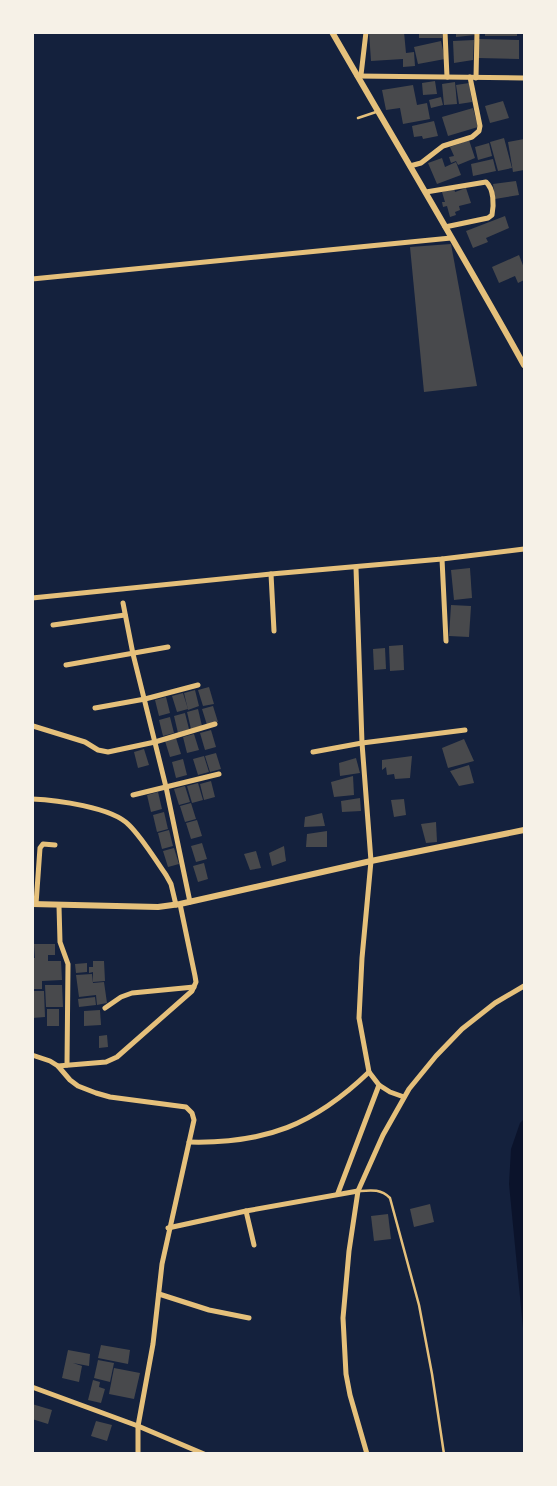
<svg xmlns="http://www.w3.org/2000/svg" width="557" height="1486" font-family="Inter,sans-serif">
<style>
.water{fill:#0b132b}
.building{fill:#48494c}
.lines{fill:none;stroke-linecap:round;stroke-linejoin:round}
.service{stroke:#e5c07b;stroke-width:2.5}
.minor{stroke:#e5c07b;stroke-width:5}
.tertiary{stroke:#e5c07b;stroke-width:6}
</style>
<rect width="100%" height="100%" fill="#14213d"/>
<path class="water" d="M524 1119V1338L509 1184 511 1149 520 1123Z"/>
<g class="building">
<path d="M369 32H404L406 53 414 52 415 66 403 67V59L371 61Z"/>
<rect x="419" y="32" width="23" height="6"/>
<path d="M456 32H475V35L456 37Z"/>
<rect x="485" y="32" width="32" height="4"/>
<path d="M479 39 519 40V59L478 58Z"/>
<path d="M474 40 473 60 454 63 453 41Z"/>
<path d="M441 41 445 59 418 64 414 47Z"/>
<path d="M435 81 437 94 423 95 422 83Z"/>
<path d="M455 82 457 104 444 105 442 84Z"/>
<path d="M469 83 472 102 459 104 456 85Z"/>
<path d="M413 85 417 105 427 103 430 119 403 124 400 108 386 110 382 90Z"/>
<path d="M441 97 443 105 431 108 429 100Z"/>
<path d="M503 101 509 118 490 123 485 106Z"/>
<path d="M473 108 478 127 448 136 442 117Z"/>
<path d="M434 121 438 136 423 139 422 136 414 137 412 126Z"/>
<path d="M504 138 512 168 498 171 490 142Z"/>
<path d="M524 139V170L513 172 508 142Z"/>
<path d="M469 140 475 158 458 165 456 161 451 163 449 157 454 156 450 147Z"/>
<path d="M489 143 492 156 478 160 475 147Z"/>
<path d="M442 158 445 167 456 162 461 175 437 184 428 163Z"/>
<path d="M493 159 496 171 473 176 471 164Z"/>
<path d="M516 181 519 195 495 199 493 184Z"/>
<path d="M454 188 455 192 466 188 471 203 459 206 460 210 455 212 456 215 450 217 447 206 443 207 442 202H445L442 192Z"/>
<path d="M505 216 509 228 486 238 488 242 473 248 466 231Z"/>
<path d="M451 244 477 386 424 392 410 247Z"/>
<path d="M519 255 524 268V280L518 283 515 276 499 283 492 267Z"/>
<path d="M470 568 472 598 454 600 451 570Z"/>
<path d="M451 605 471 606 469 637 449 636Z"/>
<path d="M403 645 404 670 390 671 389 646Z"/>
<path d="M385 648 386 669 374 670 373 649Z"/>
<path d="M209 687 214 704 203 706 198 690Z"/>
<path d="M195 690 199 706 188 710 184 693Z"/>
<path d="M183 693 188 709 177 712 172 696Z"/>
<path d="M166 697 170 713 159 716 155 700Z"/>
<path d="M213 706 218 722 207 725 202 709Z"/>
<path d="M198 709 202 726 191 729 187 712Z"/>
<path d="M185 713 189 729 178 733 174 716Z"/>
<path d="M170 717 174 733 163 736 159 720Z"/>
<path d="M211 730 216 747 205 750 200 733Z"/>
<path d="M194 734 199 750 187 753 183 737Z"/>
<path d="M176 738 181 754 170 757 165 741Z"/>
<path d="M464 739 474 761 448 768 442 748Z"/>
<path d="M144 749 149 765 138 768 134 752Z"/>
<path d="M216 753 221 769 210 772 205 756Z"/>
<path d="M204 756 209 772 198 775 193 759Z"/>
<path d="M412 756 410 778 395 779 394 774 387 775 386 767 382 770V760Z"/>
<path d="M356 758 360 773 340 776 339 763Z"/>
<path d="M183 759 187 775 176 778 172 762Z"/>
<path d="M469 765 474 783 459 786 450 771Z"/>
<path d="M353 776 354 795 334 797 331 782Z"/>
<path d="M211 781 215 797 204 800 200 784Z"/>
<path d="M198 783 203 800 192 803 187 786Z"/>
<path d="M185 786 190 802 179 805 174 789Z"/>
<path d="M158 792 162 809 151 812 147 795Z"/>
<path d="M360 798 361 811 342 812 341 801Z"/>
<path d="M404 799 406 815 394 817 391 800Z"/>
<path d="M191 803 196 819 185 822 180 806Z"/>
<path d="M164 812 168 829 157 832 153 815Z"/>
<path d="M322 813 325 826 304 827 305 817Z"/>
<path d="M197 820 202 836 191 839 186 823Z"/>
<path d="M436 822 437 842 426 843 421 824Z"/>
<path d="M169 830 173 846 162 849 158 833Z"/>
<path d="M327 831V847H306L307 834Z"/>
<path d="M202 843 207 859 196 862 191 846Z"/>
<path d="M284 846 286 861 272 866 269 853Z"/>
<path d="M174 848 179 864 168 867 163 851Z"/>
<path d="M256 851 261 868 250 870 244 854Z"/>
<path d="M204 863 208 879 198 882 193 866Z"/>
<path d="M34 944H55V955H48V961H61L62 980 42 981V989H32V958H35Z"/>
<path d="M93 961H104L105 981 93 982V972L89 973V967H93Z"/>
<path d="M87 963V972L76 973 75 964Z"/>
<path d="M92 974 93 983 104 982 107 1003 97 1005 96 995 79 997 76 975Z"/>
<path d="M45 985H62L63 1007H46Z"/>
<path d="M32 991H44L45 1017 32 1018Z"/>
<path d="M95 997 96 1005 79 1007 78 999Z"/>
<rect x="47" y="1009" width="12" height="17"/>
<path d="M100 1010 101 1025 84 1026V1011Z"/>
<path d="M107 1035 108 1047 99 1048V1036Z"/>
<path d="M430 1204 434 1222 414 1227 410 1209Z"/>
<path d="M388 1214 391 1239 374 1241 371 1216Z"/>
<path d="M101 1345 130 1350 128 1364 98 1358Z"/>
<path d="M68 1350 90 1354 89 1366 73 1363 82 1366 79 1382 62 1378Z"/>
<path d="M98 1360 114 1363 110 1382 94 1378Z"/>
<path d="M114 1368 140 1373 134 1399 109 1394Z"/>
<path d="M93 1380 100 1382 99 1387 105 1389 101 1403 88 1400Z"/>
<path d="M32 1404 52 1410 48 1424 32 1419Z"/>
<path d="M96 1421 112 1425 107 1441 91 1436Z"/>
</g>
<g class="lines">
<g class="service">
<path d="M358 118 376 112"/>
<path d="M360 1191C372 1190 381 1189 390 1198L419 1305 432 1374 444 1454"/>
</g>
<g class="minor">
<path d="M445 32 447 77"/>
<path d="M361 75 366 32"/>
<path d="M357 76 524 78"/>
<path d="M476 78 477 32"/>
<path d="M410 166 421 163 443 146 472 137 479 131 480 126 470 77"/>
<path d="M426 192 486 182C494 189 494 205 492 215L488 218 445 227"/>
<path d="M32 279 451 238"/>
<path d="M442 559 446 641"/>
<path d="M356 568 362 743 371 861 362 958 359 1018 369 1072 379 1085 390 1092 404 1097"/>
<path d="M271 574 274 631"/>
<path d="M32 598 271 574 442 559 524 549"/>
<path d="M123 603 133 654 166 787 190 902"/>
<path d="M53 625 125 615"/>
<path d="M66 665 168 647"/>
<path d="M95 708 145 699 198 685"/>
<path d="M33 726 85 742 98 750 108 752 155 742 215 724"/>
<path d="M313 752 362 743 465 730"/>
<path d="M133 795 219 774"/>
<path d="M32 799C56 800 112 807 129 825 143 839 154 858 166 875L171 884 176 905"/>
<path d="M36 904 40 848 43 844 55 845"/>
<path d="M59 906 60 942 68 964 67 1065"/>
<path d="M105 1008 121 997 132 993 194 987"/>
<path d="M32 1055 50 1061 58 1066 70 1080 78 1086 96 1093 110 1097 186 1107 192 1113 194 1120 162 1264 153 1344 138 1426 32 1387"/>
<path d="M58 1066 106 1062 117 1057 192 991 196 982 195 976 180 904"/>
<path d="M189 1142C265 1144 314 1125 369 1072"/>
<path d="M338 1193 379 1085"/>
<path d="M246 1211 254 1245"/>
<path d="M168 1228 246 1211 358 1191"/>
<path d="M159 1294 209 1310 249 1318"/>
<path d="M138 1454V1426L204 1454"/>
<path d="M367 1454 350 1395 346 1374 343 1318 349 1251 358 1191 383 1135 409 1089 436 1056 462 1029 495 1003 524 986"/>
</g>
<g class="tertiary">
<path d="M332 32C396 143 462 253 524 365"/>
<path d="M32 904 158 907 180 904 371 861 524 830"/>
</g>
</g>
<rect width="557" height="1486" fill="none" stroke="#f6f1e7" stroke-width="68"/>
</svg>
